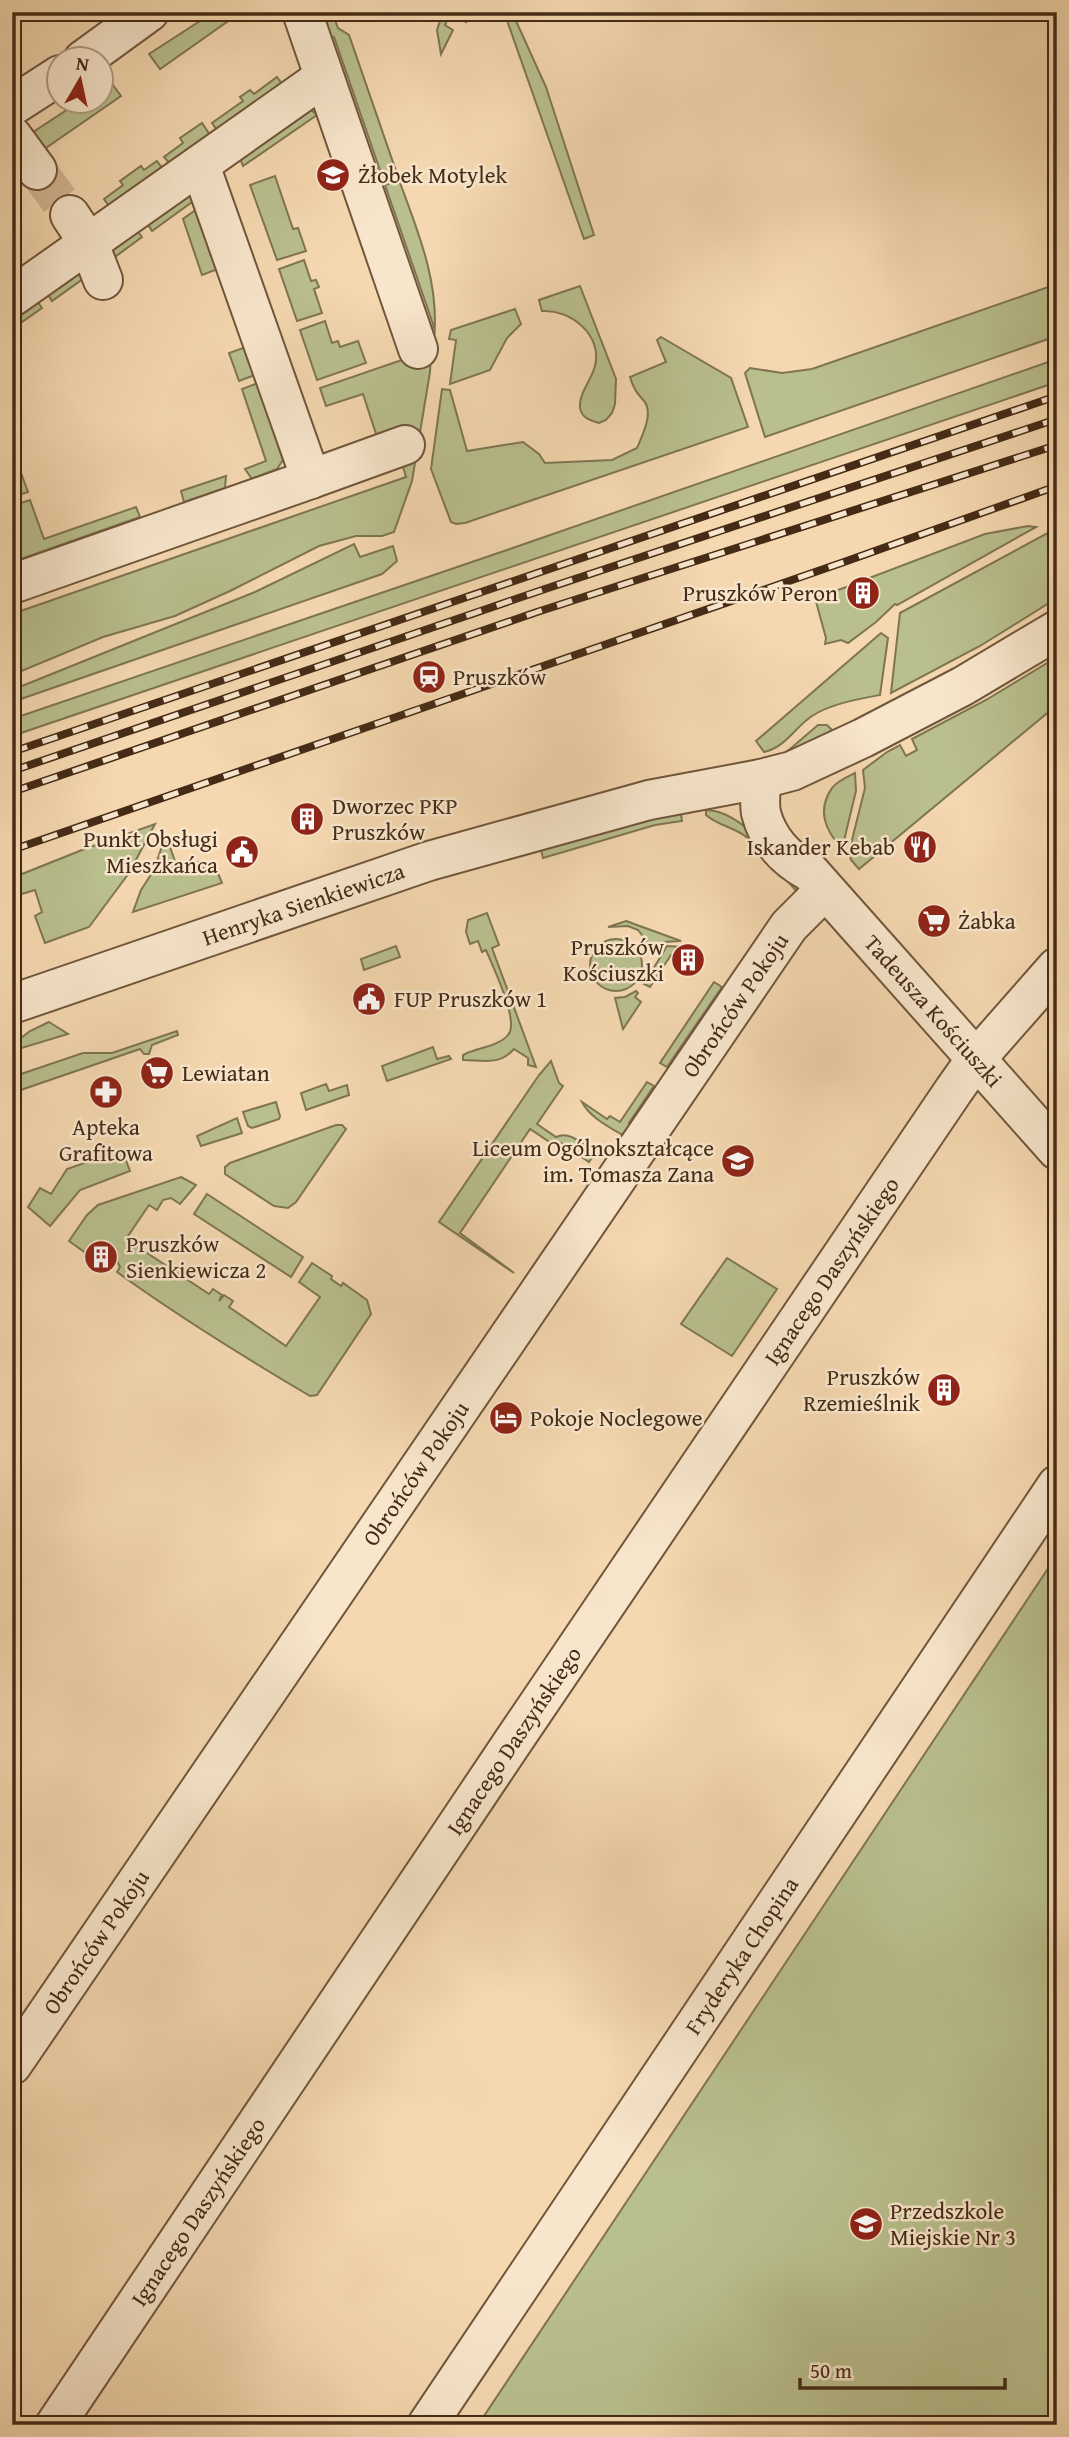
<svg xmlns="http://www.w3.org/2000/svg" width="1069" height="2437" font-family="'Gentium Book Plus',serif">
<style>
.green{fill:#b9bf8d;stroke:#7f7552;stroke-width:2}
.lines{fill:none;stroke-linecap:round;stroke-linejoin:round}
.minor-tunnel{stroke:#d2b591;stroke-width:38;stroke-dasharray:38 19;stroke-linecap:butt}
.minor-casing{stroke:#71563c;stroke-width:42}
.minor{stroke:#f8e6cc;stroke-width:38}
.rail-casing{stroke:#452b16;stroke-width:8}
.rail{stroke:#f8e6cc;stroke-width:5;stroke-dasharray:16;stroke-linecap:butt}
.labels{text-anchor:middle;stroke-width:5;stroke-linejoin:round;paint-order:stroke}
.poi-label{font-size:23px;fill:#452b16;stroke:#f8e6cc;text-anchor:start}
.street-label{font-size:23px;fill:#452b16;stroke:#f8e6cc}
</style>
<rect width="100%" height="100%" fill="#f5d8b0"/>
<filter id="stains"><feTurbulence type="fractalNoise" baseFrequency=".00286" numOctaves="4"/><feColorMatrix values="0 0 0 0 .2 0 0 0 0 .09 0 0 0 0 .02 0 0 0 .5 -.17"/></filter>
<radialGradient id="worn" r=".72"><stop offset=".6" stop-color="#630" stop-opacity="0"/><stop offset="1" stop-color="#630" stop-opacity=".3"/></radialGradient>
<g class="green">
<path d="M214 12H241L160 69 149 54Z"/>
<path d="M314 12H332L338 28 349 35 396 171 382 176 334 37 324 40Z"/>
<path d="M443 12H463L466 22 449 16 445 25 453 30 441 54 437 30Z"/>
<path d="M504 12H512L546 87 594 235 584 239Z"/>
<path d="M277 77 282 84 217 130 212 123 243 101 240 97 250 90 254 94Z"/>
<path d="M110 81 121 96 40 152 30 134 79 102H102V87Z"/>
<path d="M310 109 317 115 243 166 237 150Z"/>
<path d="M202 123 210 135 169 163 164 157 183 143 180 138Z"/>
<path d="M157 161 162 168 109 206 104 199 123 185 120 181 141 166 144 170Z"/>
<path d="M275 176 293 229 298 228 306 251 277 260 250 185Z"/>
<path d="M399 180C418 232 440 283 434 340L425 330 434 327 385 185Z"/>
<path d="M179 192 199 197 152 231 143 216Z"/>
<path d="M197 209 218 269 202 275 183 219Z"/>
<path d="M132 224 142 237 108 262 107 251Z"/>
<path d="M304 260 311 281 316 280 319 287 314 289 322 313 297 321 279 269Z"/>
<path d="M80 272 87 276 52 301 43 287Z"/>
<path d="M1057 284V336L765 437 745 373 750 368 782 373 812 369Z"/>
<path d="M580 286 616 379 615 404 612 413 606 420 599 423C590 420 581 418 580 407 579 393 592 379 595 366 603 335 570 309 542 311L539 300Z"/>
<path d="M32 294 42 308 12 329V308Z"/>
<path d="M515 309 521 324 507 338 490 370 450 384 456 340 449 339 451 330Z"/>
<path d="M325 321 332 343 338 341 340 347 358 341 366 363 317 380 300 330Z"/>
<path d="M661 337 731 378 748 427 465 523 456 524 451 522 431 469 442 389 450 390 467 451 523 442 539 454 545 463 612 460 637 448C642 436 654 413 644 401 637 393 633 388 630 377L666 362 657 340Z"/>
<path d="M246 347 255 375 239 381 229 353Z"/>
<path d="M431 350 430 372 412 481 394 532 382 536H356L319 546 230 591 175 616 103 637 12 675V614L406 477 400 457 379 443 363 394 326 406 320 388Z"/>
<path d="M1057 359V382L12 736V719L507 550Z"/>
<path d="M258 383 283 460 277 469 252 479 245 469 266 461 242 389Z"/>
<path d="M12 448 28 492 12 497Z"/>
<path d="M226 476 225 488 184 502 181 491Z"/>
<path d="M30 500 44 539 136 507 140 517 18 560 12 543V506Z"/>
<path d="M1028 526 1036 527 897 605 895 604 876 622 848 643 841 640 825 644 826 638 815 598 849 586 855 603 875 596 869 578 985 534Z"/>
<path d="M1057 528V598L980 646 891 693 900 613Z"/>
<path d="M354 544 360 557 393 546 397 561 382 574 12 702V690L255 592Z"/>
<path d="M881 633 888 638 880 695C858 699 830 704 812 716 794 728 786 747 764 752L756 741Z"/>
<path d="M1057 657V705L859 869 851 860 849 852 865 788 863 770 887 752 900 745 906 756 917 750 912 739 986 700Z"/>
<path d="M818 725H827L834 732 777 758 790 749Z"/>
<path d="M855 773 856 791 842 849C826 831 816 811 832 788 837 781 847 777 855 773Z"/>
<path d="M706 810C742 811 772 855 796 880L798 893C781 875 765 851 745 836 733 827 717 825 706 815Z"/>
<path d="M681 814 682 821 655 825 543 858 541 850 543 843 622 821Z"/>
<path d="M155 824 129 873 89 927 45 943 35 916 42 912 35 890 12 897V878L82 850Z"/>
<path d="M168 841 178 870 201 861 205 869 215 866 222 883 133 912 141 890 154 870 163 843Z"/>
<path d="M487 913 499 945 492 948 536 1067 528 1065V1058L514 1049C499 1066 483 1060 463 1060V1055L467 1053C479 1048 500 1045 508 1035 520 1022 493 967 486 950L482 952 478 941 470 944 466 932 468 920Z"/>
<path d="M626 921 681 941 663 942 656 953 638 930 628 926 608 927Z"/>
<circle cx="616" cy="965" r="26"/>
<path d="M396 946 400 957 364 970 361 959Z"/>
<path d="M667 946 683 947 687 949 680 960 671 955 650 987 644 984Z"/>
<path d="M714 982 722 987 667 1067 660 1063Z"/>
<path d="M636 991 638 993 635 997 641 1002 623 1029 615 998 625 997Z"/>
<path d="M49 1022 68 1034 12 1051V1045L30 1031Z"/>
<path d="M177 1031 178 1035 152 1045 149 1054H144L140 1049 12 1093V1077L83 1053H112Z"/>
<path d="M433 1047 437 1059 449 1056 451 1059 387 1081 382 1066Z"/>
<path d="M551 1061 559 1083 563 1086 537 1124 556 1137C570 1130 583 1145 595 1153L589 1162 561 1143 557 1147 530 1129 460 1233 514 1273 439 1222 539 1075Z"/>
<path d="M647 1082 654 1086 629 1123 639 1130 626 1137C611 1128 590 1118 582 1102L607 1119 610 1116 620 1122Z"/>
<path d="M326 1084 329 1091 347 1085 349 1095 306 1110 301 1093Z"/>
<path d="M276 1102 280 1116 279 1119 252 1128 248 1126 243 1112Z"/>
<path d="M237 1118 242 1133 201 1146 197 1136Z"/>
<path d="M336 1125H342L346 1129 296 1202 288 1208 274 1206 225 1174V1167L230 1163Z"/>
<path d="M122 1150 130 1171 80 1190 50 1226 28 1207 40 1188 51 1194 67 1169Z"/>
<path d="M181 1177 196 1185 180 1204 171 1198 163 1200 157 1210 149 1205 126 1239 209 1294 213 1289 222 1295 219 1301 224 1295 233 1301 229 1307 286 1346 320 1297 299 1282 312 1263 332 1276 331 1279 341 1286 343 1283 367 1300 371 1314 317 1395 310 1396C244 1357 179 1317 117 1272L120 1267 116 1259 95 1244 87 1254 69 1241 87 1215 98 1205Z"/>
<path d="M207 1194 303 1257 291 1277 194 1214Z"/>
<path d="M727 1258 777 1289 732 1356 681 1324Z"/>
<path d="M1057 1555V2425H478Z"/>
</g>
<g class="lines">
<path class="minor-tunnel" d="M37 170 70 215"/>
<g class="minor-casing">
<g id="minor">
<path d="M302 12 418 349"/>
<path d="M83 60 149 12"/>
<path d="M12 106 60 75"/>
<path d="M12 136 37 170"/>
<path d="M200 165 311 479 405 445"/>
<path d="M70 215 89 244 103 280"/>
<path d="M12 297 324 77"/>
<path d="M12 584 311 479"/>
<path id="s1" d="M761 779C761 790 759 803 761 813 768 841 786 859 810 872L1057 1150"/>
<path id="s2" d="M12 1004 429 861 649 800 761 779 792 771 863 738 963 686 1057 630"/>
<path id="s3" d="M12 2065 789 926 825 890"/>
<path id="s4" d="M55 2425 514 1740 954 1090 976 1059 1057 967"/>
<path id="s5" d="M427 2425 1057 1485"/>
</g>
</g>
<use href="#minor" class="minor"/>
<g class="rail-casing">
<g id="rail">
<path d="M12 752 1057 396"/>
<path d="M12 771 545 589 1057 419"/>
<path d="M12 792 537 612 1057 445"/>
<path d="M12 850 844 562 1057 486"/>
</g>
</g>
<use href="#rail" class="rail"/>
</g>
<defs>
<g id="school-disc" transform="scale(1.75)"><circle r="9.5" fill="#8f2418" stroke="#f8e6cc"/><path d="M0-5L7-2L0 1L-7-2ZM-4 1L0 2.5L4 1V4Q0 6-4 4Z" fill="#fff"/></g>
<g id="building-disc" transform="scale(1.75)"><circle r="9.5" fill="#8f2418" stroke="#f8e6cc"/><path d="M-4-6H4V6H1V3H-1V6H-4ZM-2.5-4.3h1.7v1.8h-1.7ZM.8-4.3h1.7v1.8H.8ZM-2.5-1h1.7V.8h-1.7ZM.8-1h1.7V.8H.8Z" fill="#fff"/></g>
<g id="station-disc" transform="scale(1.75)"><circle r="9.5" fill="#8f2418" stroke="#f8e6cc"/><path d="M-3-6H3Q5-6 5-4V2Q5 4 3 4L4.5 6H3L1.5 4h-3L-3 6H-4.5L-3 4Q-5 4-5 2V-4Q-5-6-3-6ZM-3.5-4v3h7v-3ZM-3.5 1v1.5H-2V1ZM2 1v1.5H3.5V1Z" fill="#fff"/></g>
<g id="restaurant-disc" transform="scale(1.75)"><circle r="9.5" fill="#8f2418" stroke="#f8e6cc"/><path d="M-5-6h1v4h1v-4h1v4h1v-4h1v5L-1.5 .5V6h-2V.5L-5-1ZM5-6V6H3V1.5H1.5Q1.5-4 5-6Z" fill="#fff"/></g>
<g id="civic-disc" transform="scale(1.75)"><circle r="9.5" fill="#8f2418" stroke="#f8e6cc"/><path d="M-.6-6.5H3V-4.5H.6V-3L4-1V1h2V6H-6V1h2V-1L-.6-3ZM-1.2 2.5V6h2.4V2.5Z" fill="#fff"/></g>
<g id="supermarket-disc" transform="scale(1.75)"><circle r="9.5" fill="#8f2418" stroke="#f8e6cc"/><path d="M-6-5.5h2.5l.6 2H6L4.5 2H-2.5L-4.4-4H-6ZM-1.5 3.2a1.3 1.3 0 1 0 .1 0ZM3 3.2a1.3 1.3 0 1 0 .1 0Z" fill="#fff"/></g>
<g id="pharmacy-disc" transform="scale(1.75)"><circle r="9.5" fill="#8f2418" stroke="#f8e6cc"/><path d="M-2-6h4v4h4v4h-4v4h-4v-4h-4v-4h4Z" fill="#fff"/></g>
<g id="hotel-disc" transform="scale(1.75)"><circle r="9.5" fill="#8f2418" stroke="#f8e6cc"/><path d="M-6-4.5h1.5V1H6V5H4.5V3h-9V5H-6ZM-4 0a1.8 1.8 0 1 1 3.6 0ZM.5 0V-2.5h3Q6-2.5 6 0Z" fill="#fff"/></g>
</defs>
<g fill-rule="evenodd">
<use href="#school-disc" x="333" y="175"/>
<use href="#building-disc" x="863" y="593"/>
<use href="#station-disc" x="429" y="677"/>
<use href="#building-disc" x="307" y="819"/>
<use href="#restaurant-disc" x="920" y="847"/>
<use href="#civic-disc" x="242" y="852"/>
<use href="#supermarket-disc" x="934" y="921"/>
<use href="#building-disc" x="688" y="960"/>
<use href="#civic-disc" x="369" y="999"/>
<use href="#supermarket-disc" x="157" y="1073"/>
<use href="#pharmacy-disc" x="106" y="1092"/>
<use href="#school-disc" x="738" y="1161"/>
<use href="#building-disc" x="101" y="1257"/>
<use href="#building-disc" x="944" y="1390"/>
<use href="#hotel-disc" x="506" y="1418"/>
<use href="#school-disc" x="866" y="2224"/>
</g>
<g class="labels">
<g class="poi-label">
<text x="358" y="183">Żłobek Motylek</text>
<text x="838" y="601" text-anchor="end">Pruszków Peron</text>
<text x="453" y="685">Pruszków</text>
<text x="332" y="814">Dworzec PKP<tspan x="332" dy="26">Pruszków</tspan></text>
<text x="218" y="847" text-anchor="end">Punkt Obsługi<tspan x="218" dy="26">Mieszkańca</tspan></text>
<text x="895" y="855" text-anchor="end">Iskander Kebab</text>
<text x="958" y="929">Żabka</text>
<text x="664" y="955" text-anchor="end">Pruszków<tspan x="664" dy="26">Kościuszki</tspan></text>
<text x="394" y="1007">FUP Pruszków 1</text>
<text x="182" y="1081">Lewiatan</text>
<text x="106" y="1135" text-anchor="middle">Apteka<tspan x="106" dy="26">Grafitowa</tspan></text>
<text x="714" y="1156" text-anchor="end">Liceum Ogólnokształcące<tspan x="714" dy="26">im. Tomasza Zana</tspan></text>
<text x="126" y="1252">Pruszków<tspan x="126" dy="26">Sienkiewicza 2</tspan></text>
<text x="920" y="1385" text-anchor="end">Pruszków<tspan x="920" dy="26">Rzemieślnik</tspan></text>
<text x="530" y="1426">Pokoje Noclegowe</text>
<text x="890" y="2219">Przedszkole<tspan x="890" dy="26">Miejskie Nr 3</tspan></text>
</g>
<g class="street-label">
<text dy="8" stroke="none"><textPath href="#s2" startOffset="308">Henryka Sienkiewicza</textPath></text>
<text dy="8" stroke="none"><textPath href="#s3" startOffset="1283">Obrońców Pokoju</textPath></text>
<text dy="8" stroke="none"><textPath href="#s1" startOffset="299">Tadeusza Kościuszki</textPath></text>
<text dy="8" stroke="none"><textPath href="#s4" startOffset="1391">Ignacego Daszyńskiego</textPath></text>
<text dy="8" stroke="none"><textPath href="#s3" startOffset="716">Obrońców Pokoju</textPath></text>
<text dy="8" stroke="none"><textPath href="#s4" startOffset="824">Ignacego Daszyńskiego</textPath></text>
<text dy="8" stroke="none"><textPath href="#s3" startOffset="149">Obrońców Pokoju</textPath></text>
<text dy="8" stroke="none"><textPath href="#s5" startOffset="565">Fryderyka Chopina</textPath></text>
<text dy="8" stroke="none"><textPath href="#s4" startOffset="257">Ignacego Daszyńskiego</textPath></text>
</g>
</g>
<rect width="1069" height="2437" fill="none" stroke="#f5d8b0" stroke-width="42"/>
<rect x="14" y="14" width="1041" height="2409" fill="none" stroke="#452b16" stroke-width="3.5"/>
<rect x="21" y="21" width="1027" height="2395" fill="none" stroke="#452b16" stroke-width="2"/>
<g transform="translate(80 80) rotate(9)"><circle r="33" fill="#f8e6cc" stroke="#b09b83" stroke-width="2"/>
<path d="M0-5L12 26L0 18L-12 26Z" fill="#8f2418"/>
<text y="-10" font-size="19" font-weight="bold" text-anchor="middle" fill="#452b16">N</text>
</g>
<path d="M800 2378v10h205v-10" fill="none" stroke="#452b16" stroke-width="3.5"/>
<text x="810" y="2378" font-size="21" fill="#452b16" stroke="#f8e6cc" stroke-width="5" paint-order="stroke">50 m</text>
<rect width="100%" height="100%" filter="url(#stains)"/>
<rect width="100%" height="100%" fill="url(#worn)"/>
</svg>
